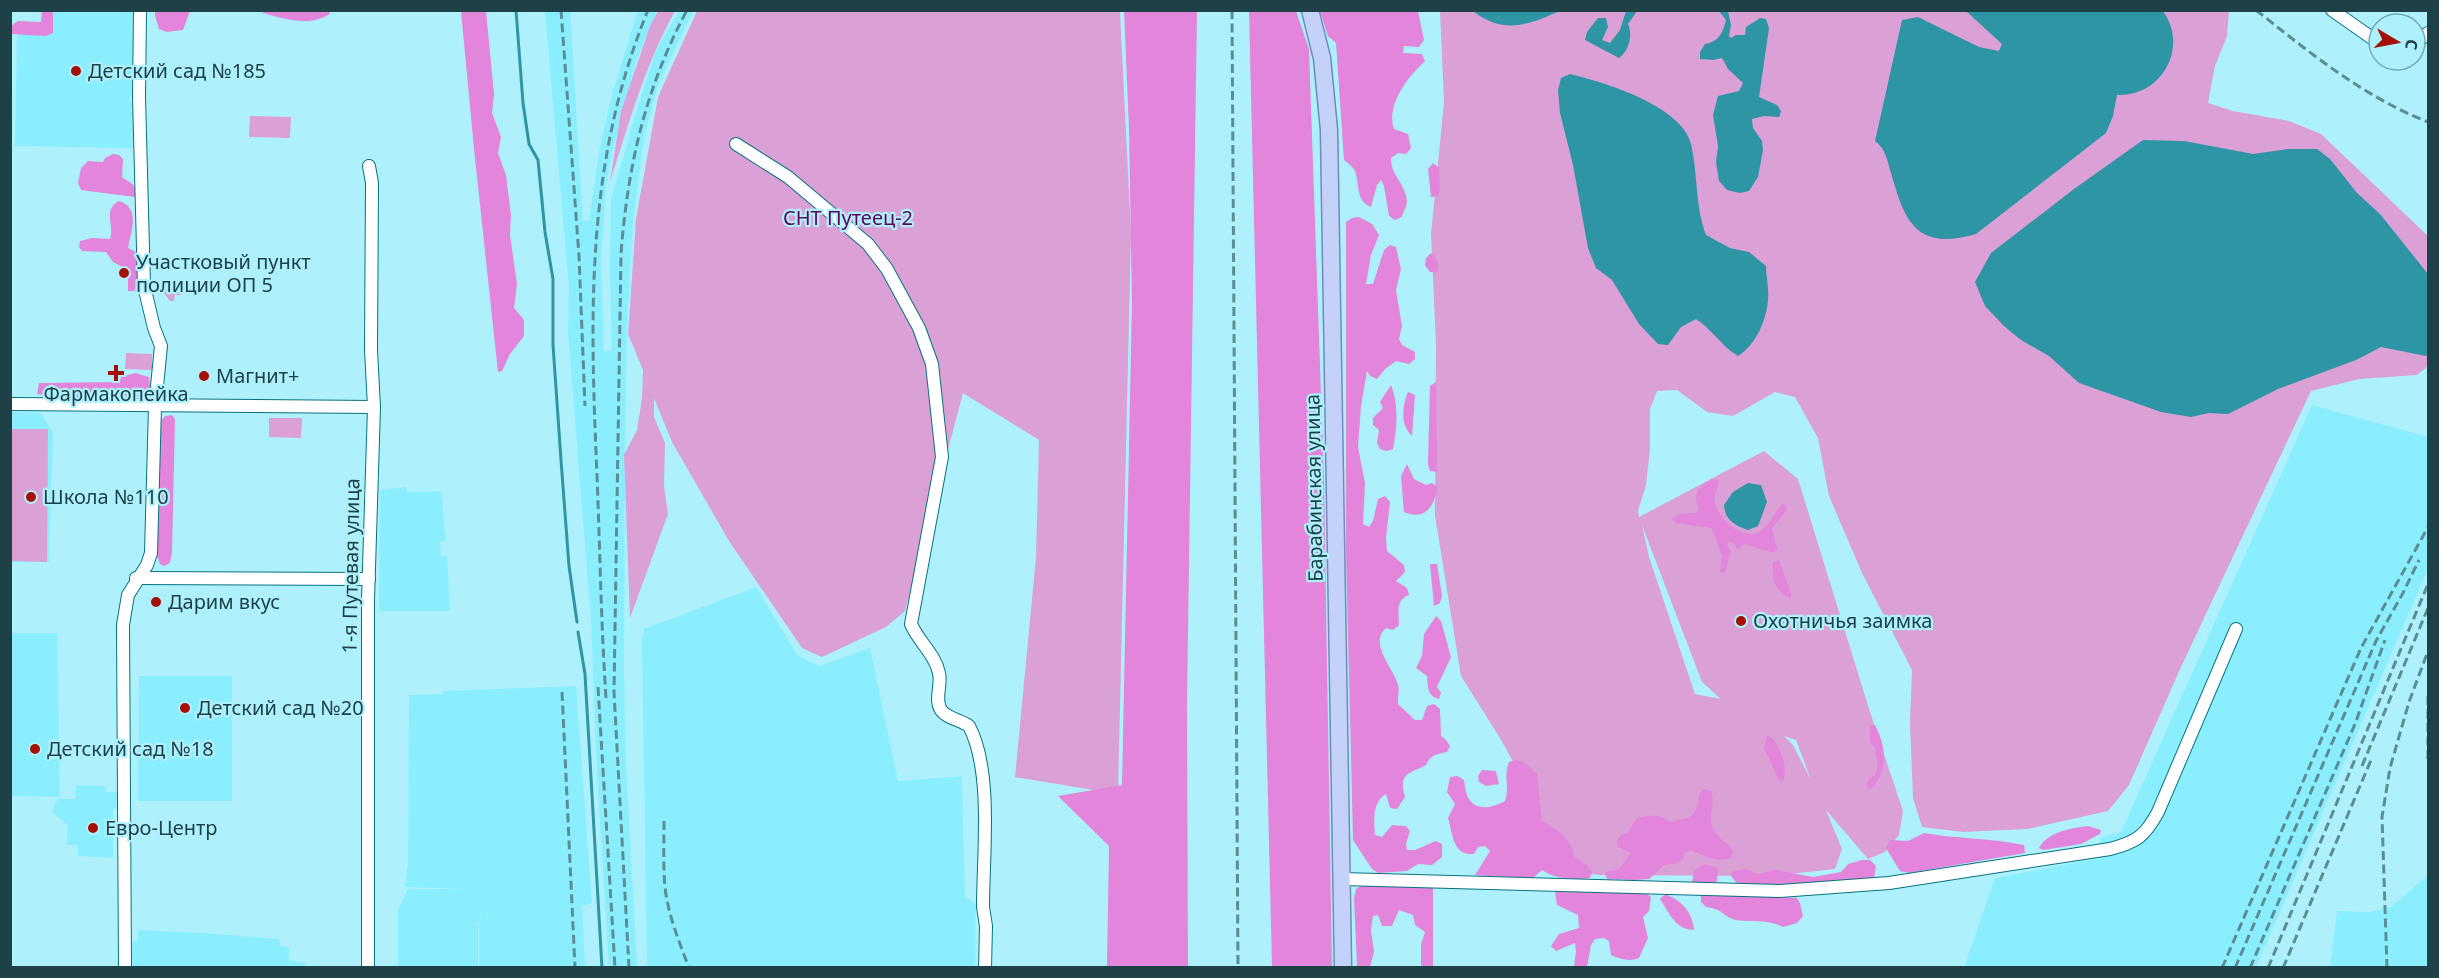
<svg xmlns="http://www.w3.org/2000/svg" width="2439" height="978" font-family="'Noto Sans',sans-serif">
<style>
.built{fill:#8beeff}
.green{fill:#dba0d5;fill-rule:evenodd}
.forest{fill:#e285db}
.water{fill:#2e95a5}
.lines{fill:none;stroke-linecap:round;stroke-linejoin:round}
.stream{stroke:#2e95a5;stroke-width:3}
.minor-casing{stroke:#06727f;stroke-width:14}
.major-casing{stroke:#708bb8;stroke-width:19}
.minor{stroke:#fff;stroke-width:12}
.major{stroke:#c4d1f9;stroke-width:16}
.rail{stroke:#5b8d95;stroke-width:3;stroke-dasharray:9 4.5;stroke-linecap:butt}
.poi-dot{fill:#a51006;stroke:#aef1fd;stroke-width:2}
.labels{text-anchor:middle;stroke-width:4.5;stroke-linejoin:round;paint-order:stroke}
.poi-label{font-size:20px;fill:#1d4147;stroke:#aef1fd;text-anchor:start}
.park-label{font-size:20px;fill:#5e055b;stroke:#aef1fd}
.street-label{font-size:20px;fill:#1d4147;stroke:#aef1fd}
</style>
<rect width="100%" height="100%" fill="#aef1fd"/>
<g class="built">
<path d="M51 11H136L135 86 129 100 135 108 134 148 15 146 17 31 51 29Z"/>
<path d="M545 11H570L583 221H589L600 146 612 95 636 17 639 11H657L637 58 611 157 606 188 601 262 604 352 612 350 610 268 611 199 642 93 658 47 679 11H693L658 85 644 137 633 221 627 325 625 451 624 675 626 763 637 967H609L597 775 591 620 568 332 569 288Z"/>
<path d="M2312 405 2428 437V569L2256 967 1964 968 1995 878 2100 858V838L2121 832Z"/>
<path d="M11 412 41 413 53 433 49 562H11Z"/>
<path d="M406 487 407 492 441 491 446 541H440L441 556H447L450 611H379L380 490Z"/>
<path d="M756 587 798 656 819 666 870 648 898 781 962 776 965 897 976 904 975 967H647L642 641 644 629Z"/>
<path d="M11 633H57L60 797 11 796Z"/>
<path d="M139 676H232V801H138Z"/>
<path d="M576 686 592 903 582 906 585 967H479V923H482V915H489V914L481 915V922H478V967H398V910L408 889H466L405 887 408 864 409 695 443 694V691Z"/>
<path d="M76 785 106 786V792H118V809L113 810V858L78 856V845H67L68 825 53 812V808L58 799H75Z"/>
<path d="M2428 875V967H2330L2337 911 2369 912 2391 907Z"/>
<path d="M138 930 204 933 279 939 280 946 289 947V961L305 962V967H131L132 941 138 940Z"/>
</g>
<g class="green">
<path d="M658 11H675C645 65 629 123 610 182L621 111 650 26Z"/>
<path d="M697 11H1120L1131 234 1118 794 1015 777 1036 557 1039 440 963 393 905 611 886 627 822 657 802 648 729 541 672 442 654 398V417L665 443 664 486 668 514 630 618 624 455 637 430 642 398 643 370 628 334 636 219 658 97Z"/>
<path d="M1440 11H2229L2227 36 2215 66 2208 103 2233 111 2289 121 2321 134 2428 236V366L2417 375 2359 379 2311 391 2181 667 2129 785 2108 811 2027 829 1963 832 1922 827 1913 798 1910 724 1912 670 1862 573 1829 496 1818 438 1795 397 1775 392 1733 416 1707 412 1677 390 1657 391 1650 409V449L1646 485 1638 511 1639 517 1764 451 1798 479 1870 712 1903 811 1899 835 1885 852 1868 859 1826 810 1842 849 1835 869 1770 876 1600 875 1565 871 1540 848 1527 787 1500 738 1461 676 1435 516 1436 344 1431 234 1444 102ZM1642 525 1702 682 1721 699 1695 694 1649 557ZM1784 736 1796 740 1811 780 1793 745Z"/>
<path d="M250 116 291 117 290 138 249 137Z"/>
<path d="M161 289H181V295H175L174 301H170Z"/>
<path d="M126 353 152 354V370L125 369Z"/>
<path d="M269 418H302L301 438 269 437Z"/>
<path d="M11 429H48L47 562 11 561Z"/>
</g>
<g class="forest">
<path d="M42 11 53 12V33L46 36 11 34V26L18 21 41 22Z"/>
<path d="M155 11V10L190 11 183 30 167 32 159 29 155 16Z"/>
<path d="M258 11H329L330 14C308 28 280 18 258 11Z"/>
<path d="M461 11H486L494 94 492 113 501 137 498 153 506 175 511 215 510 235 517 284 514 308 524 320V336L510 354 502 371 498 372 474 149Z"/>
<path d="M1124 11H1197L1187 703 1188 967H1107L1109 846 1058 796 1122 785 1132 302 1129 129Z"/>
<path d="M1249 11H1296L1309 49 1324 480 1332 967H1272Z"/>
<path d="M1320 11H1418L1424 40 1419 47 1404 46 1403 53 1422 54 1425 61C1408 77 1386 104 1394 129L1408 134 1411 148 1406 154 1398 153 1391 158C1390 174 1406 185 1407 201 1407 206 1403 212 1402 217L1395 220 1389 216 1384 186 1381 180 1377 185 1371 207C1355 200 1360 185 1355 171 1353 167 1348 163 1344 160L1336 43 1328 36Z"/>
<path d="M113 154 119 155 123 159 122 177C131 184 137 183 135 197L81 190 78 183 81 168 88 161 103 162 105 158Z"/>
<path d="M1433 163 1439 168 1440 189 1438 196 1431 197 1428 169Z"/>
<path d="M119 201C141 208 131 231 128 248L138 253 137 282 135 291H128V270L113 262 106 252 82 251 79 247 80 241 92 238 110 239C115 225 102 210 119 201Z"/>
<path d="M1359 217 1372 224 1379 235 1371 255 1366 284H1373L1384 250 1390 245 1396 247 1401 269 1396 290 1402 326 1399 339 1402 345 1415 352V359L1409 364 1396 361 1385 369 1377 379 1370 376 1367 371 1361 406 1358 447 1365 483 1363 524 1369 527 1373 521 1378 499 1385 496 1390 502 1386 538 1387 551 1404 565 1405 572 1396 581 1407 588 1409 595C1395 600 1399 613 1399 625L1393 630 1386 628C1368 643 1394 669 1398 685 1400 691 1397 697 1398 704L1415 720H1422L1427 706 1434 704 1440 709 1441 736 1446 740 1450 746 1447 752C1437 754 1430 755 1426 765 1409 774 1398 773 1405 797L1397 809 1390 808 1386 794C1372 802 1374 821 1375 835L1382 837 1392 825 1406 826 1410 831 1406 844 1407 850H1415L1436 841 1442 844V857L1432 865 1418 864 1407 871 1378 873 1372 869 1353 840 1346 552V222L1352 218Z"/>
<path d="M1431 253C1437 259 1440 263 1437 272H1430L1425 265 1426 258Z"/>
<path d="M135 373 149 377 150 388 146 397 100 395 90 399 69 398 37 394 39 383 120 382 121 377Z"/>
<path d="M1436 382 1437 472 1430 471 1428 464 1430 386Z"/>
<path d="M1391 385C1399 404 1397 429 1393 449L1387 451 1380 449 1377 443 1379 430 1373 425V418L1383 408 1380 402Z"/>
<path d="M1408 392 1415 395 1412 436C1400 425 1402 406 1408 392Z"/>
<path d="M172 415 175 419 172 553 170 563 164 566 160 564 156 553 160 422 165 416Z"/>
<path d="M1407 464 1414 479 1426 485 1432 483 1437 487C1435 506 1425 521 1404 512L1401 476Z"/>
<path d="M1712 479 1719 480C1718 487 1714 496 1715 503 1719 520 1745 543 1762 530 1770 524 1776 511 1783 503L1787 508 1786 511 1772 528 1777 548 1775 552C1764 552 1755 546 1744 544L1737 550 1735 544 1729 541 1727 546 1731 551 1725 572 1722 573 1720 571 1722 556 1712 528 1676 523 1672 519 1680 514 1696 513 1699 508C1691 493 1700 486 1712 479Z"/>
<path d="M1779 560 1792 596 1790 598C1775 593 1771 576 1773 562Z"/>
<path d="M1430 564H1437L1442 596 1440 603 1434 606Z"/>
<path d="M1436 616 1441 621 1451 657 1437 687 1441 693 1439 699C1427 696 1428 687 1427 676L1416 668 1422 656 1424 634Z"/>
<path d="M1875 725C1887 748 1888 771 1871 789L1866 787 1868 780 1875 775 1878 766 1875 748 1870 742V726Z"/>
<path d="M1767 735C1780 740 1790 771 1782 782L1778 778 1764 748Z"/>
<path d="M1515 760 1522 761 1537 774 1542 821 1561 833 1570 844 1575 857 1588 866 1592 872 1590 878C1574 880 1555 879 1542 870L1532 879 1475 875 1490 851 1485 846 1478 847 1474 854C1453 856 1453 835 1448 818L1455 804 1447 792 1450 777 1457 776 1464 780C1465 786 1466 795 1469 799 1477 812 1495 807 1505 801 1510 787 1503 777 1509 762Z"/>
<path d="M1482 770 1496 771 1499 784 1486 786 1479 782 1478 776Z"/>
<path d="M1704 789 1711 791C1716 804 1707 817 1713 829 1717 838 1728 842 1733 851L1731 858C1718 863 1703 856 1691 850L1685 853 1683 859 1678 863 1664 865 1649 879 1635 880 1607 879 1605 872 1619 869 1631 853 1618 847 1617 841 1621 835 1628 833 1636 819C1649 815 1659 813 1670 822 1692 817 1697 818 1699 794Z"/>
<path d="M2088 826 2101 830 2100 834 2081 844 2043 850 2039 848C2047 832 2072 828 2088 826Z"/>
<path d="M1924 833C1958 839 1991 838 2024 845L2025 853 1909 873 1900 871 1886 848 1890 840 1908 841Z"/>
<path d="M1862 860H1870L1876 866 1874 878 1772 887 1739 886 1731 876 1732 872 1745 869 1758 874 1776 870 1813 877 1841 872 1848 864Z"/>
<path d="M1705 864 1718 868 1717 881 1712 884 1692 883 1694 871Z"/>
<path d="M1365 884 1433 885V967H1421V945L1425 932 1415 925 1413 915 1399 910 1392 926H1382L1378 915 1373 916 1371 930 1374 952 1370 967H1357L1354 898 1356 889Z"/>
<path d="M1555 892 1646 893 1651 897 1649 911 1643 917 1648 938 1639 958C1628 962 1621 959 1611 955L1609 941 1604 938 1595 939 1591 945 1587 967H1574L1576 951 1575 943 1556 951 1551 946 1559 934 1579 928 1578 915 1557 905Z"/>
<path d="M1701 893 1797 898 1800 903 1803 916 1797 923 1783 927C1765 918 1754 923 1736 920 1723 917 1724 909 1706 907L1701 902Z"/>
<path d="M1665 894C1682 901 1692 911 1694 930 1676 930 1669 913 1660 899Z"/>
</g>
<g class="water">
<path d="M1473 11H1560C1528 25 1504 35 1473 11Z"/>
<path d="M1626 11H1647H1637L1628 24C1633 35 1629 51 1619 58L1585 40 1587 32 1598 18H1606L1608 27 1602 40 1610 43 1620 30Z"/>
<path d="M1719 11H1728L1731 25 1729 36 1731 38 1736 35H1745L1746 27 1760 18 1766 19 1769 28 1759 97 1777 105 1781 111 1779 117 1764 116 1752 119 1753 128 1762 141 1763 150 1758 177 1749 191 1740 193 1727 190 1719 181 1716 162 1718 146 1713 115 1718 96 1739 91 1743 83 1728 69 1722 58 1713 60 1700 59V52L1705 44C1719 42 1723 32 1726 20Z"/>
<path d="M1966 11H2163C2189 47 2162 97 2117 95L2113 116 2106 133 1976 234C1917 251 1905 223 1891 173 1887 160 1886 149 1875 141L1902 20 1918 17 1979 47 1999 51 2002 44Z"/>
<path d="M1570 74C1604 82 1682 106 1691 144 1698 174 1695 206 1706 235L1730 248 1749 252 1766 266C1766 276 1769 288 1768 299 1767 319 1756 345 1738 356 1720 345 1713 330 1696 319L1681 327 1668 345 1658 344 1639 324 1612 280 1596 268 1588 248 1573 165 1560 113 1558 90 1561 78Z"/>
<path d="M2143 140 2184 141 2253 154 2288 149H2317L2330 159 2357 193 2380 214 2428 274V355L2426 356 2381 347 2356 360 2278 389 2228 414 2209 413 2191 417 2161 412 2079 383 2049 356 2021 340 2004 326 1985 306 1975 282 1991 253 2074 189Z"/>
<path d="M1748 483 1761 485 1767 502 1758 526 1748 530C1734 525 1725 520 1724 505L1733 492Z"/>
</g>
<g class="lines">
<g class="stream">
<path d="M516 10 523 103 529 144 538 160 545 232 553 279V345L561 460 569 566 577 622"/>
<path d="M578 632 585 674 602 968"/>
</g>
<g class="minor-casing">
<g id="minor">
<path d="M2332 10 2379 43"/>
<path d="M2415 44 2428 33"/>
<path d="M736 144 788 177 868 244 887 269 919 328 932 364 942 457 911 624C918 641 935 654 939 673 942 685 934 699 941 710 946 718 961 720 969 726 993 771 983 855 983 907L986 926 985 968"/>
<path d="M10 404 374 407"/>
<path d="M136 578 369 579"/>
<path d="M1341 879 1780 891 1889 883 2110 849C2137 842 2145 836 2158 812L2236 629"/>
<path d="M125 968 123 625 128 595 147 565 151 553 155 406 161 346 154 328 144 286 139 97 140 10"/>
<path d="M368 968V600L374 407 371 350 372 183 369 166"/>
</g>
</g>
<g class="major-casing">
<path id="major" d="M1310 10 1322 58 1329 130 1343 968"/>
</g>
<use href="#minor" class="minor"/>
<use href="#major" class="major"/>
<g class="rail">
<path d="M561 10 579 256 585 406"/>
<path d="M1232 10 1238 968"/>
<path d="M2256 10C2310 53 2364 97 2428 122"/>
<path d="M598 687 615 968"/>
<path d="M562 692 575 968"/>
<path d="M2428 696V763"/>
<path d="M606 698C601 624 600 550 597 476 590 313 585 164 648 10"/>
<path d="M2362 766 2428 608"/>
<path d="M664 821C664 843 663 865 665 887 668 915 679 941 689 968"/>
<path d="M629 968 614 692 621 253C628 165 645 89 687 10"/>
<path d="M2222 968 2361 648 2428 527"/>
<path d="M2235 968 2376 641 2403 593 2419 560"/>
<path d="M2250 968 2355 724 2385 640"/>
<path d="M2268 968 2428 584"/>
<path d="M2283 968 2371 760"/>
<path d="M2387 968 2382 817 2390 768 2409 702 2428 651"/>
</g>
</g>
<g class="poi-dot">
<circle cx="76" cy="71" r="6"/>
<circle cx="124" cy="273" r="6"/>
<path d="M113 364h6v6h6v6h-6v6h-6v-6h-6v-6h6z"/>
<circle cx="204" cy="376" r="6"/>
<circle cx="31" cy="497" r="6"/>
<circle cx="156" cy="602" r="6"/>
<circle cx="1741" cy="621" r="6"/>
<circle cx="185" cy="708" r="6"/>
<circle cx="35" cy="749" r="6"/>
<circle cx="93" cy="828" r="6"/>
</g>
<g class="labels">
<g class="poi-label">
<text x="88" y="78">Детский сад №185</text>
<text x="136" y="269">Участковый пункт<tspan x="136" dy="23">полиции ОП 5</tspan></text>
<text x="216" y="383">Магнит+</text>
<text x="116" y="401" text-anchor="middle">Фармакопейка</text>
<text x="43" y="504">Школа №110</text>
<text x="168" y="609">Дарим вкус</text>
<text x="1753" y="628">Охотничья заимка</text>
<text x="197" y="715">Детский сад №20</text>
<text x="47" y="756">Детский сад №18</text>
<text x="105" y="835">Евро-Центр</text>
</g>
<g class="park-label">
<text x="848" y="225">СНТ Путеец-2</text>
</g>
<g class="street-label">
<text transform="translate(1314 488) rotate(-91)" y="7">Барабинская улица</text>
<text transform="translate(351 566) rotate(-89)" y="7">1-я Путевая улица</text>
</g>
</g>
<rect width="2439" height="978" fill="none" stroke="#1d4147" stroke-width="24"/>
<g transform="translate(2397 42) rotate(100)"><circle r="28" fill="#aef1fd" stroke="#74abb4" stroke-width="1.5"/>
<path d="M0-4.5L10 22L0 15L-10 22Z" fill="#a51006"/>
<text y="-9" font-size="16" font-weight="bold" text-anchor="middle" fill="#1d4147">С</text>
</g>
</svg>
